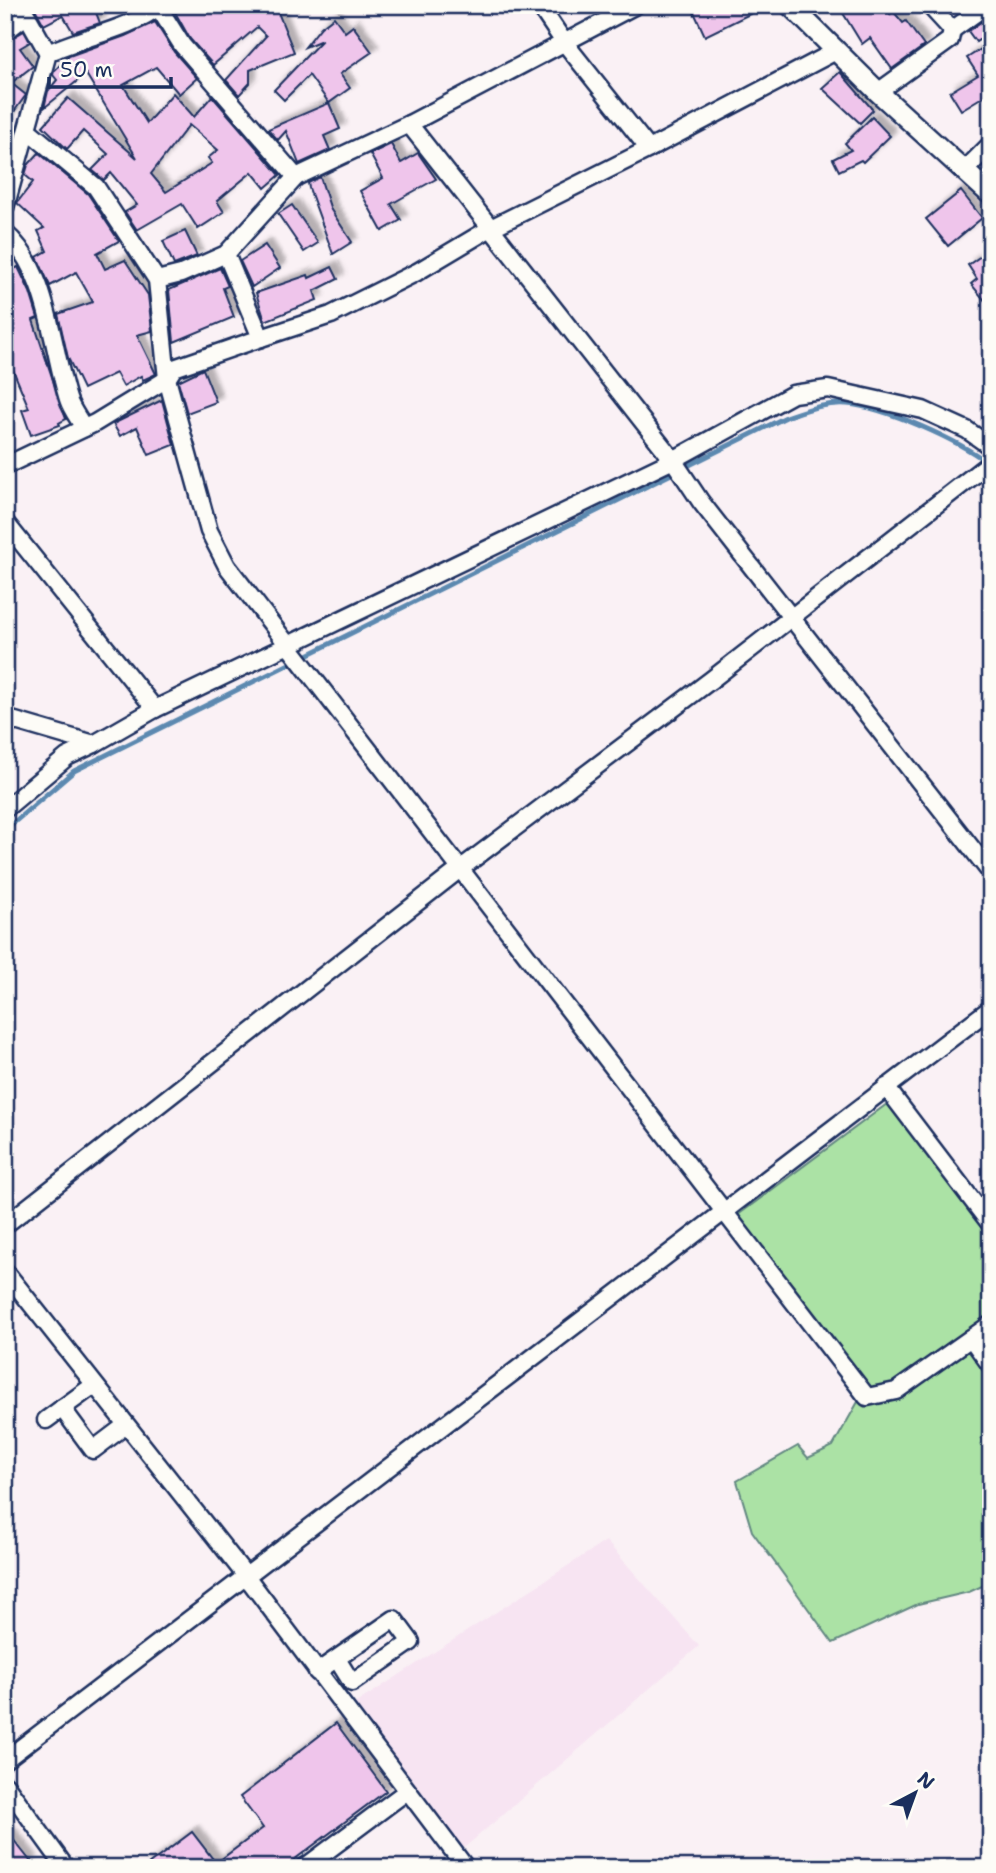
<svg xmlns="http://www.w3.org/2000/svg" width="996" height="1873" font-family="'Shantell Sans',sans-serif">
<style>
.built{fill:#f7e4f2}
.green{fill:#abe2a5;stroke:#638882;stroke-width:2}
.lines{fill:none;stroke-linecap:round;stroke-linejoin:round}
.stream{stroke:#5b89b0;stroke-width:5}
.building{fill:#efc5eb;stroke:#1b2f5e;stroke-width:2;fill-rule:evenodd;filter:url(#shadow)}
.minor-casing{stroke:#1b2f5e;stroke-width:21}
.major-casing{stroke:#1b2f5e;stroke-width:24}
.minor{stroke:#fdfcf7;stroke-width:16}
.major{stroke:#fdfcf7;stroke-width:19}
</style>
<defs>
<filter id="shadow"><feDropShadow dx="6" dy="-6" stdDeviation="2" flood-color="#0004"/></filter>
</defs>
<rect width="100%" height="100%" fill="#faf1f5"/>
<filter id="ink" filterUnits="userSpaceOnUse"><feTurbulence type="fractalNoise" baseFrequency=".0143" numOctaves="2"/><feDisplacementMap in="SourceGraphic" scale="14" xChannelSelector="R" yChannelSelector="G"/><feConvolveMatrix kernelMatrix="1 2 1 2 8 2 1 2 1" color-interpolation-filters="sRGB"/></filter>
<g filter="url(#ink)">
<path class="built" d="M606 1541 699 1646 464 1848 353 1705Z"/>
<g class="green">
<path d="M891 1101 991 1236V1317L895 1385 869 1391 738 1215Z"/>
<path d="M991 1330V1582L969 1592 918 1604 833 1643 752 1531 737 1481 798 1446 808 1458 833 1446 859 1400 896 1397Z"/>
</g>
<g class="lines">
<path class="stream" d="M5 830 74 771 788 416C806 410 827 402 847 404 885 407 958 440 988 463"/>
</g>
<g class="building">
<path d="M33 5H80L75 9 93 5 100 23 73 32 63 15 44 25Z"/>
<path d="M171 5H275L294 52 250 70V83L239 95 226 80 266 36 257 27 213 65 190 39Z"/>
<path d="M703 5H768L705 36 693 10Z"/>
<path d="M838 5H884L890 14 893 11 903 23 906 21 924 46 892 69 870 38 862 44Z"/>
<path d="M991 15V31L976 42 968 31Z"/>
<path d="M334 17 345 32 353 26 372 52 340 74 350 88 329 103 309 75 284 100 274 90 322 40 305 47 321 27Z"/>
<path d="M155 22 174 52 197 78 179 94 156 67 123 85 147 123 173 93 194 117 212 96 280 175 265 188 252 172 217 201 224 212 198 229 182 204 137 230 125 212 137 205 111 173 104 180 92 170 108 154 83 131 67 149 43 126 68 98 137 158 86 74 44 108 48 91 57 80 53 75 54 71 69 56 125 36ZM189 125 218 150 208 158 212 163 166 192 151 174Z"/>
<path d="M24 31 30 42 20 48 33 66 11 83 26 95 5 124V42Z"/>
<path d="M983 48 991 61V96L989 93 961 110 950 92 978 75 967 58Z"/>
<path d="M840 72 873 110 860 123 822 88Z"/>
<path d="M329 103 340 129 324 136 330 150 299 164 286 131 278 140 268 129Z"/>
<path d="M872 117 890 136 863 162 861 160 839 171 833 159 851 150 845 143Z"/>
<path d="M391 144 401 163 418 153 436 179 391 204 401 220 382 231 360 191 383 178 370 154Z"/>
<path d="M39 153 88 194 119 241 97 253 105 269 125 260 148 295 152 331 137 335 156 374 143 380 141 376 123 386 116 373 83 389 68 358 58 314 93 302 76 272 50 286 37 257 47 251 38 231 44 228 17 203 33 182 25 175 28 165Z"/>
<path d="M320 177 331 210 352 242 333 254 309 188 308 183Z"/>
<path d="M961 191 982 218 948 246 926 219Z"/>
<path d="M292 205 318 243 304 252 278 214Z"/>
<path d="M185 231 197 256 174 265 163 241Z"/>
<path d="M265 245 280 268 252 287 240 261Z"/>
<path d="M991 249V308L971 284 977 279 968 265Z"/>
<path d="M18 267 30 292 38 318 33 320 66 419 59 423 60 425 31 435 22 410 29 408 11 365 5 368V280L14 275 11 271Z"/>
<path d="M332 267 338 279 314 291 317 300 265 321 256 293 308 275 309 278Z"/>
<path d="M220 268 228 286 223 288 234 317 174 342 169 290Z"/>
<path d="M203 369 216 402 187 413 178 381Z"/>
<path d="M162 400 174 445 149 455 137 427 120 436 113 424Z"/>
<path d="M336 1723 386 1791 283 1868H144L192 1832 216 1863 263 1828 240 1797Z"/>
<path d="M5 1829 31 1862 24 1868H5Z"/>
</g>
<g class="lines">
<g class="minor-casing">
<g id="minor">
<path d="M157 5 182 45 296 177"/>
<path d="M929 5 952 30 987 5"/>
<path d="M5 32 26 16"/>
<path d="M48 53C84 36 129 30 161 5"/>
<path d="M878 92 950 40 952 30"/>
<path d="M409 124 673 460 701 502 991 873"/>
<path d="M29 131 96 187 157 280 167 379 209 531 227 566 867 1397 896 1391 971 1338 991 1366"/>
<path d="M649 149 836 51"/>
<path d="M964 171 991 144"/>
<path d="M5 208 48 53 21 5"/>
<path d="M5 233C48 269 52 349 68 399 71 409 79 419 84 428"/>
<path d="M157 280 181 274 226 254 296 177 409 124 636 5"/>
<path d="M261 338 331 315 417 272 489 229 649 149 564 42 539 5"/>
<path d="M5 466 95 423 167 379 174 368 261 338 226 254"/>
<path d="M5 522 155 709 94 744"/>
<path d="M155 709 673 460 793 394 828 389 923 410 967 430 991 447"/>
<path d="M5 718 94 744 67 757 5 809"/>
<path d="M886 1087 991 1225"/>
<path d="M5 1225 460 869 711 680 991 462"/>
<path d="M5 1271 246 1576 466 1868"/>
<path d="M971 1338 991 1324"/>
<path d="M62 1408 93 1450 126 1425"/>
<path d="M46 1420 94 1385"/>
<path d="M317 1672 394 1619 411 1642 352 1683 337 1659"/>
<path d="M5 1760 991 1008"/>
<path d="M5 1784 66 1868"/>
<path d="M304 1868 407 1791"/>
</g>
</g>
<g class="major-casing">
<path id="major" d="M790 5 878 92 991 195"/>
</g>
<use href="#minor" class="minor"/>
<use href="#major" class="major"/>
</g>
</g>
<rect width="996" height="1873" fill="none" stroke="#fdfcf7" stroke-width="28"/>
<rect x="14" y="14" width="968" height="1845" fill="none" stroke="#1b2f5e" stroke-width="2.5" filter="url(#ink)"/>
<g transform="translate(915 1793) rotate(41)" stroke="#fdfcf7" stroke-width="5" paint-order="stroke">
<path d="M0-5L12 26L0 18L-12 26Z" fill="#1b2f5e"/>
<text y="-10" font-size="19" font-weight="bold" text-anchor="middle" fill="#1b2f5e">N</text>
</g>
<path d="M49 77v10h122v-10" fill="none" stroke="#1b2f5e" stroke-width="3.5"/>
<text x="60" y="77" font-size="21" fill="#1b2f5e" stroke="#fdfcf7" stroke-width="5" paint-order="stroke">50 m</text>
</svg>
